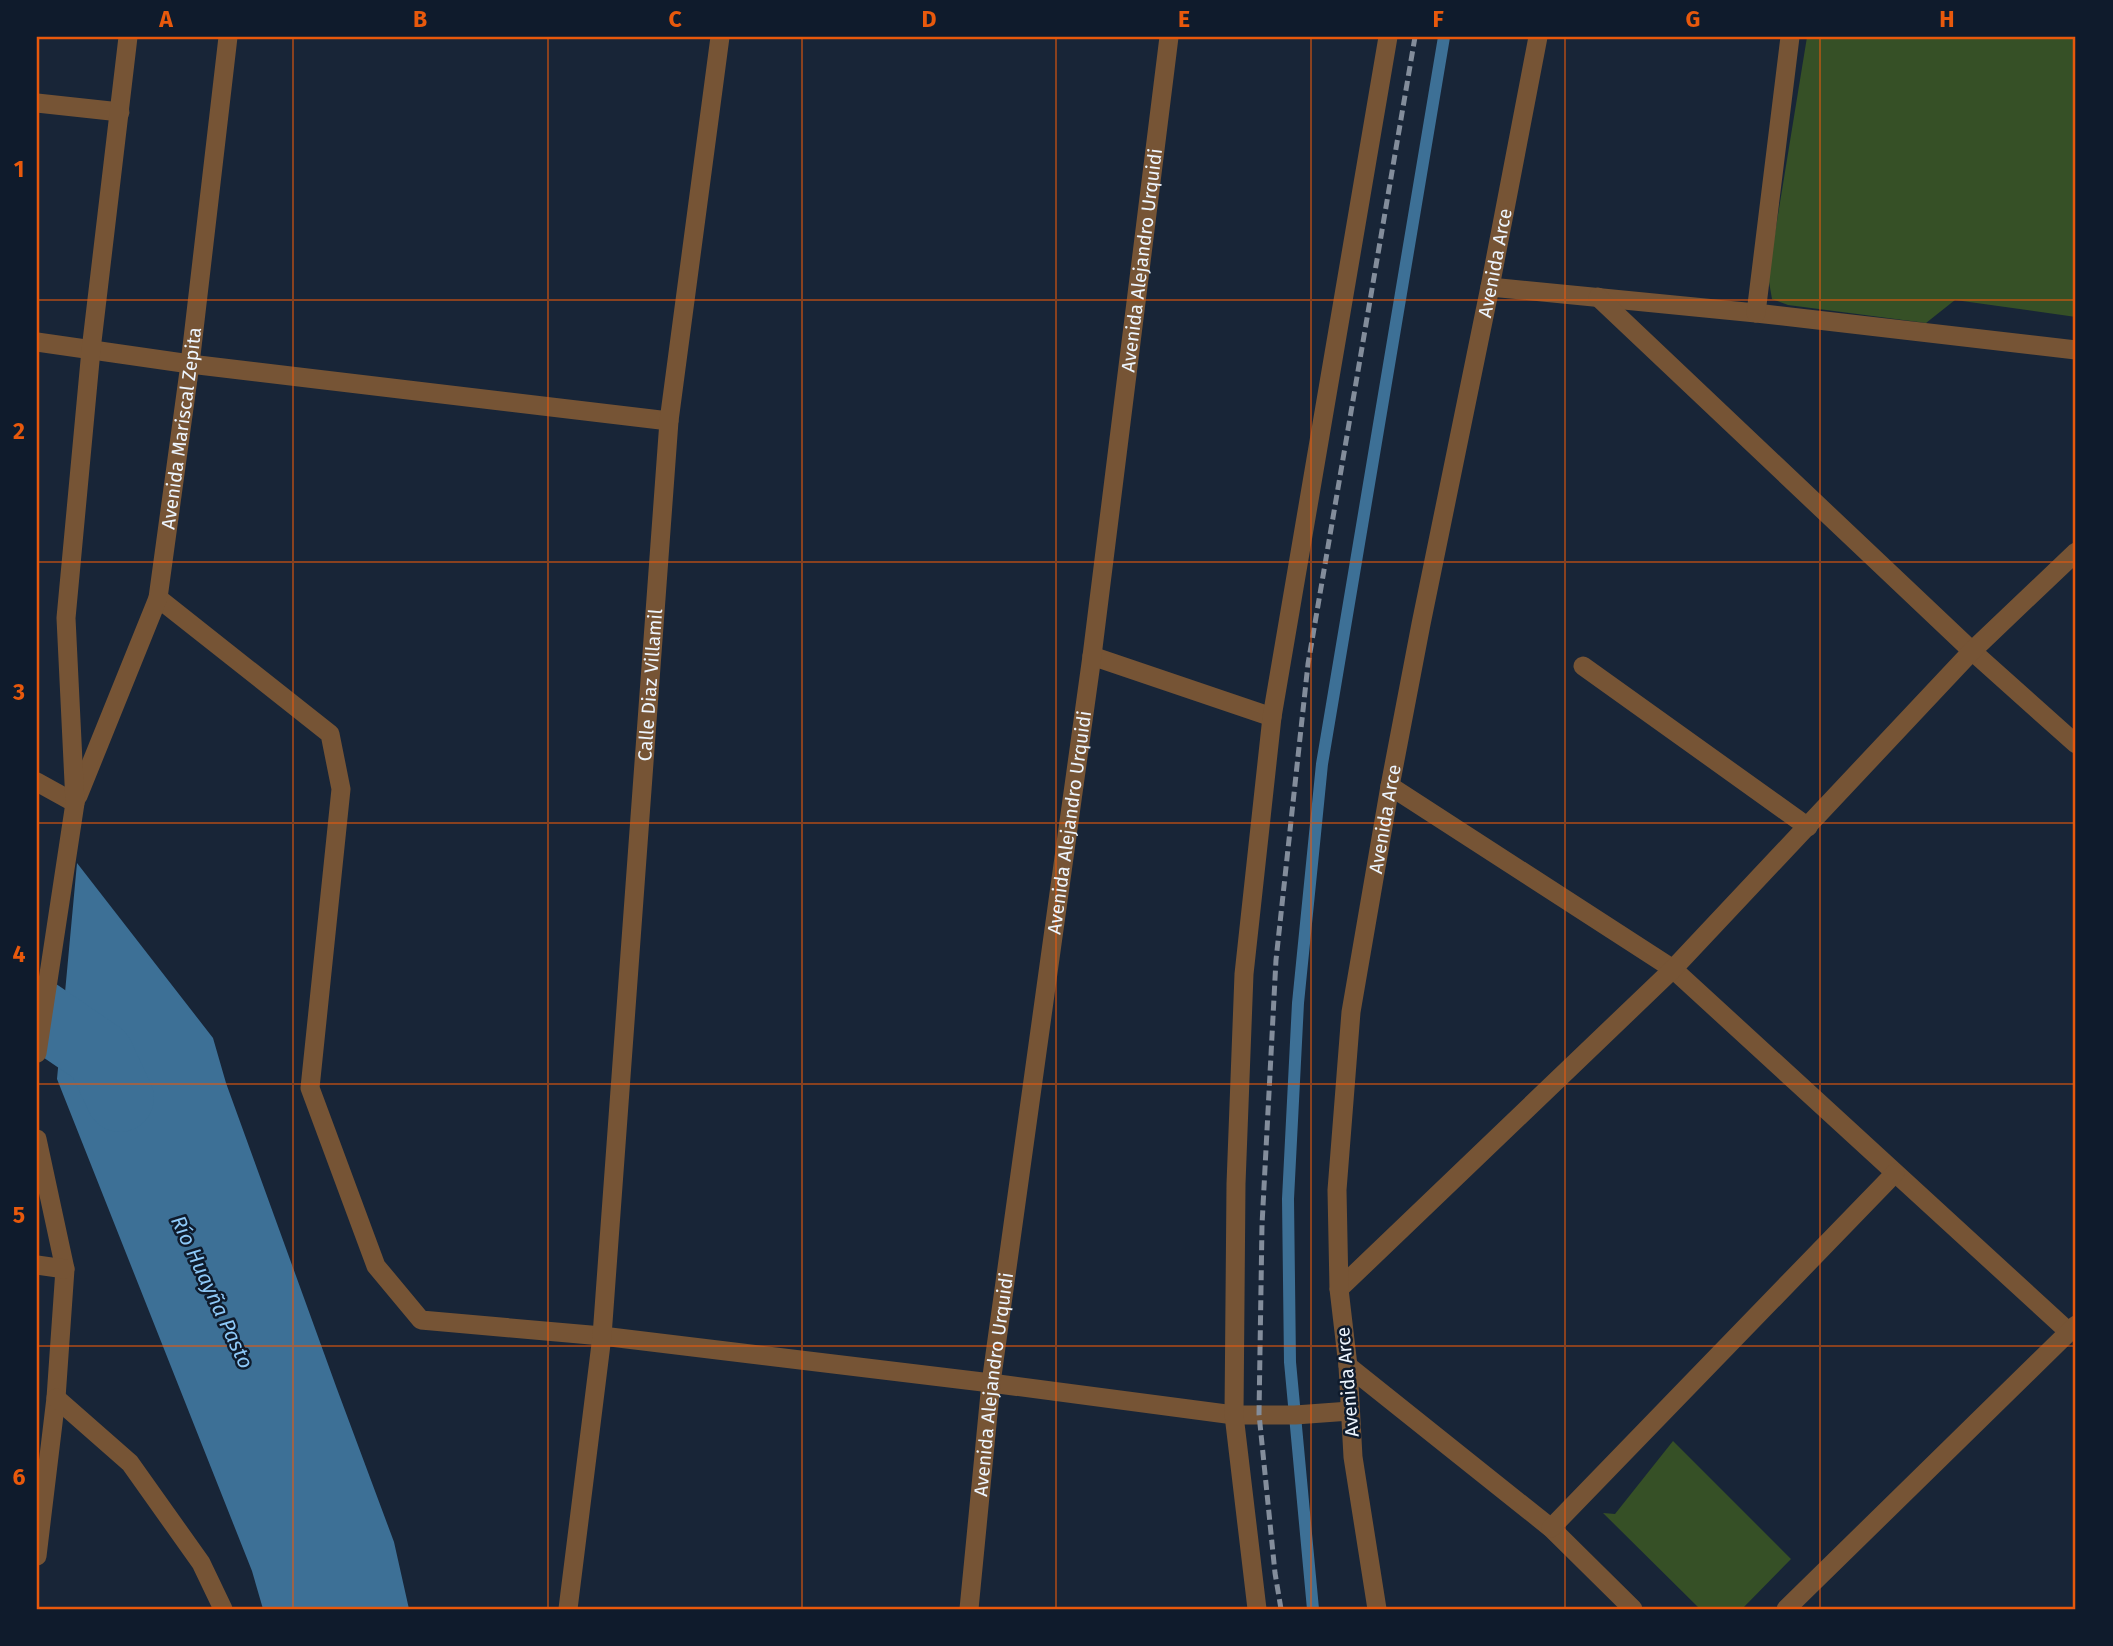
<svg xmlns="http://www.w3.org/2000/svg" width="2113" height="1646" font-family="'Fira Sans',sans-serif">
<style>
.green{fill:#365026}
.water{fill:#3d7096}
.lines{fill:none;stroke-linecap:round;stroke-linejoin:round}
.stream{stroke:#3d7096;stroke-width:12}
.river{stroke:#3d7096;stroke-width:68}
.minor{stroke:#765435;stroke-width:19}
.rail{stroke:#838d9b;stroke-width:5;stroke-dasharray:10 5;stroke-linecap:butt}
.grid{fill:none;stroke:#e8590c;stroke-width:2;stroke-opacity:0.55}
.labels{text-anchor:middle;stroke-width:5;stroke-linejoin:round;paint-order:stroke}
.street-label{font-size:19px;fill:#edf5fe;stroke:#0f1b2c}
.water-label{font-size:21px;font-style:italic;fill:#8ec9f8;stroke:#0f1b2c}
.neatline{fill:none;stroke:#e8590c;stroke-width:2.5}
.grid-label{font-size:23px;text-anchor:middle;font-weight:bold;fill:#e8590c}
</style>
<rect width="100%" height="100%" fill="#182537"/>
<g class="green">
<path d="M1807 37H2076V317L1955 300 1926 323 1788 305 1772 299 1768 276Z"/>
<path d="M1673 1441 1791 1559 1742 1609H1700L1603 1513 1615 1514Z"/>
</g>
<path class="water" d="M77 863 213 1038 226 1083 337 1389 394 1542 409 1609H263L252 1571 57 1079Z"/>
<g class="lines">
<path class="stream" d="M1313 1609 1290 1362 1288 1199 1298 1003 1322 764 1444 37"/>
<path class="river" d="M37 1012 100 1055 120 1098"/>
<g class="minor">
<path d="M37 103 120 112"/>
<path d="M1490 287 1756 313 2076 350"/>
<path d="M1598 297 1972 651 2076 744"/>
<path d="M1756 313 1790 37"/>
<path d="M37 342 190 364 669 421"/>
<path d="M158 598 330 734 341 789 310 1088 376 1266 421 1320 602 1336 991 1383 1234 1415H1295L1350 1411"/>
<path d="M1092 656 1272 717"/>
<path d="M1583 666 1808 827"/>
<path d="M37 782 75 803"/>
<path d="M1390 786 1673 969 2069 1332"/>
<path id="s1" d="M78 796 158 598 190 364 228 37"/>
<path d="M37 1053 75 803 66 618 91 350 128 37"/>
<path d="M37 1139 65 1269 56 1398 37 1556"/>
<path d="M37 1265 65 1269"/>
<path d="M1339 1289 1673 969 1972 651 2076 552"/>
<path d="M1348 1366 1551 1528 1633 1609"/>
<path d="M56 1398 130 1463 201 1563 223 1609"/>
<path d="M1551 1528 1895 1173"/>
<path id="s2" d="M568 1609 602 1336 669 421 720 37"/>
<path id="s3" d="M969 1609 991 1383 1092 656 1169 37"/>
<path d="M1257 1609 1234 1415 1236 1184 1244 974 1272 717 1388 37"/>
<path id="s4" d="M1377 1609 1353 1457 1348 1366 1339 1289 1337 1190 1351 1012 1390 786 1421 624 1490 287 1538 37"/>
<path d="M1786 1609 2076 1325"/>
</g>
<path class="rail" d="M1281 1609 1275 1573 1259 1414 1262 1225 1276 960 1308 664 1415 37"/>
</g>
<path class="grid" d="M293 37V1609M548 37V1609M802 37V1609M1056 37V1609M1311 37V1609M1565 37V1609M1820 37V1609M37 300H2076M37 562H2076M37 823H2076M37 1084H2076M37 1346H2076"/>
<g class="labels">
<g class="street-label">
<text dy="7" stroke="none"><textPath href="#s3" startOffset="1360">Avenida Alejandro Urquidi</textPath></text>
<text dy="7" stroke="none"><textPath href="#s4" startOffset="1363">Avenida Arce</textPath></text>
<text dy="7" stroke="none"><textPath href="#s1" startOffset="385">Avenida Mariscal Zepita</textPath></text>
<text dy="7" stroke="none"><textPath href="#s2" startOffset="928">Calle Diaz Villamil</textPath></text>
<text dy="7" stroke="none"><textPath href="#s4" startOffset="796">Avenida Arce</textPath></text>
<text dy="7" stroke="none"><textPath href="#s3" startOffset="793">Avenida Alejandro Urquidi</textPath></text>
<text transform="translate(1347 1382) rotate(-95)" y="7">Avenida Arce</text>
<text dy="7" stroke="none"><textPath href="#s3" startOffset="226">Avenida Alejandro Urquidi</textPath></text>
</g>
<g class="water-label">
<text transform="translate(212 1292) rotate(65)" y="7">Río Huayña Pasto</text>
</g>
</g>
<rect width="2113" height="1646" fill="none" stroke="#0f1b2c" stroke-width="77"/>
<rect x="38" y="38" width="2036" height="1570" class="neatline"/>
<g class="grid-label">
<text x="166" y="27">A</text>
<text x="420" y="27">B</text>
<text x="675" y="27">C</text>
<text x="929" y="27">D</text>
<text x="1184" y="27">E</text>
<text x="1438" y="27">F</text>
<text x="1693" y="27">G</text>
<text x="1947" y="27">H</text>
<text x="19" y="177">1</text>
<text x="19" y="439">2</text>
<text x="19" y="700">3</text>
<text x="19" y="962">4</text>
<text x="19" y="1223">5</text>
<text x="19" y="1485">6</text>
</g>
</svg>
